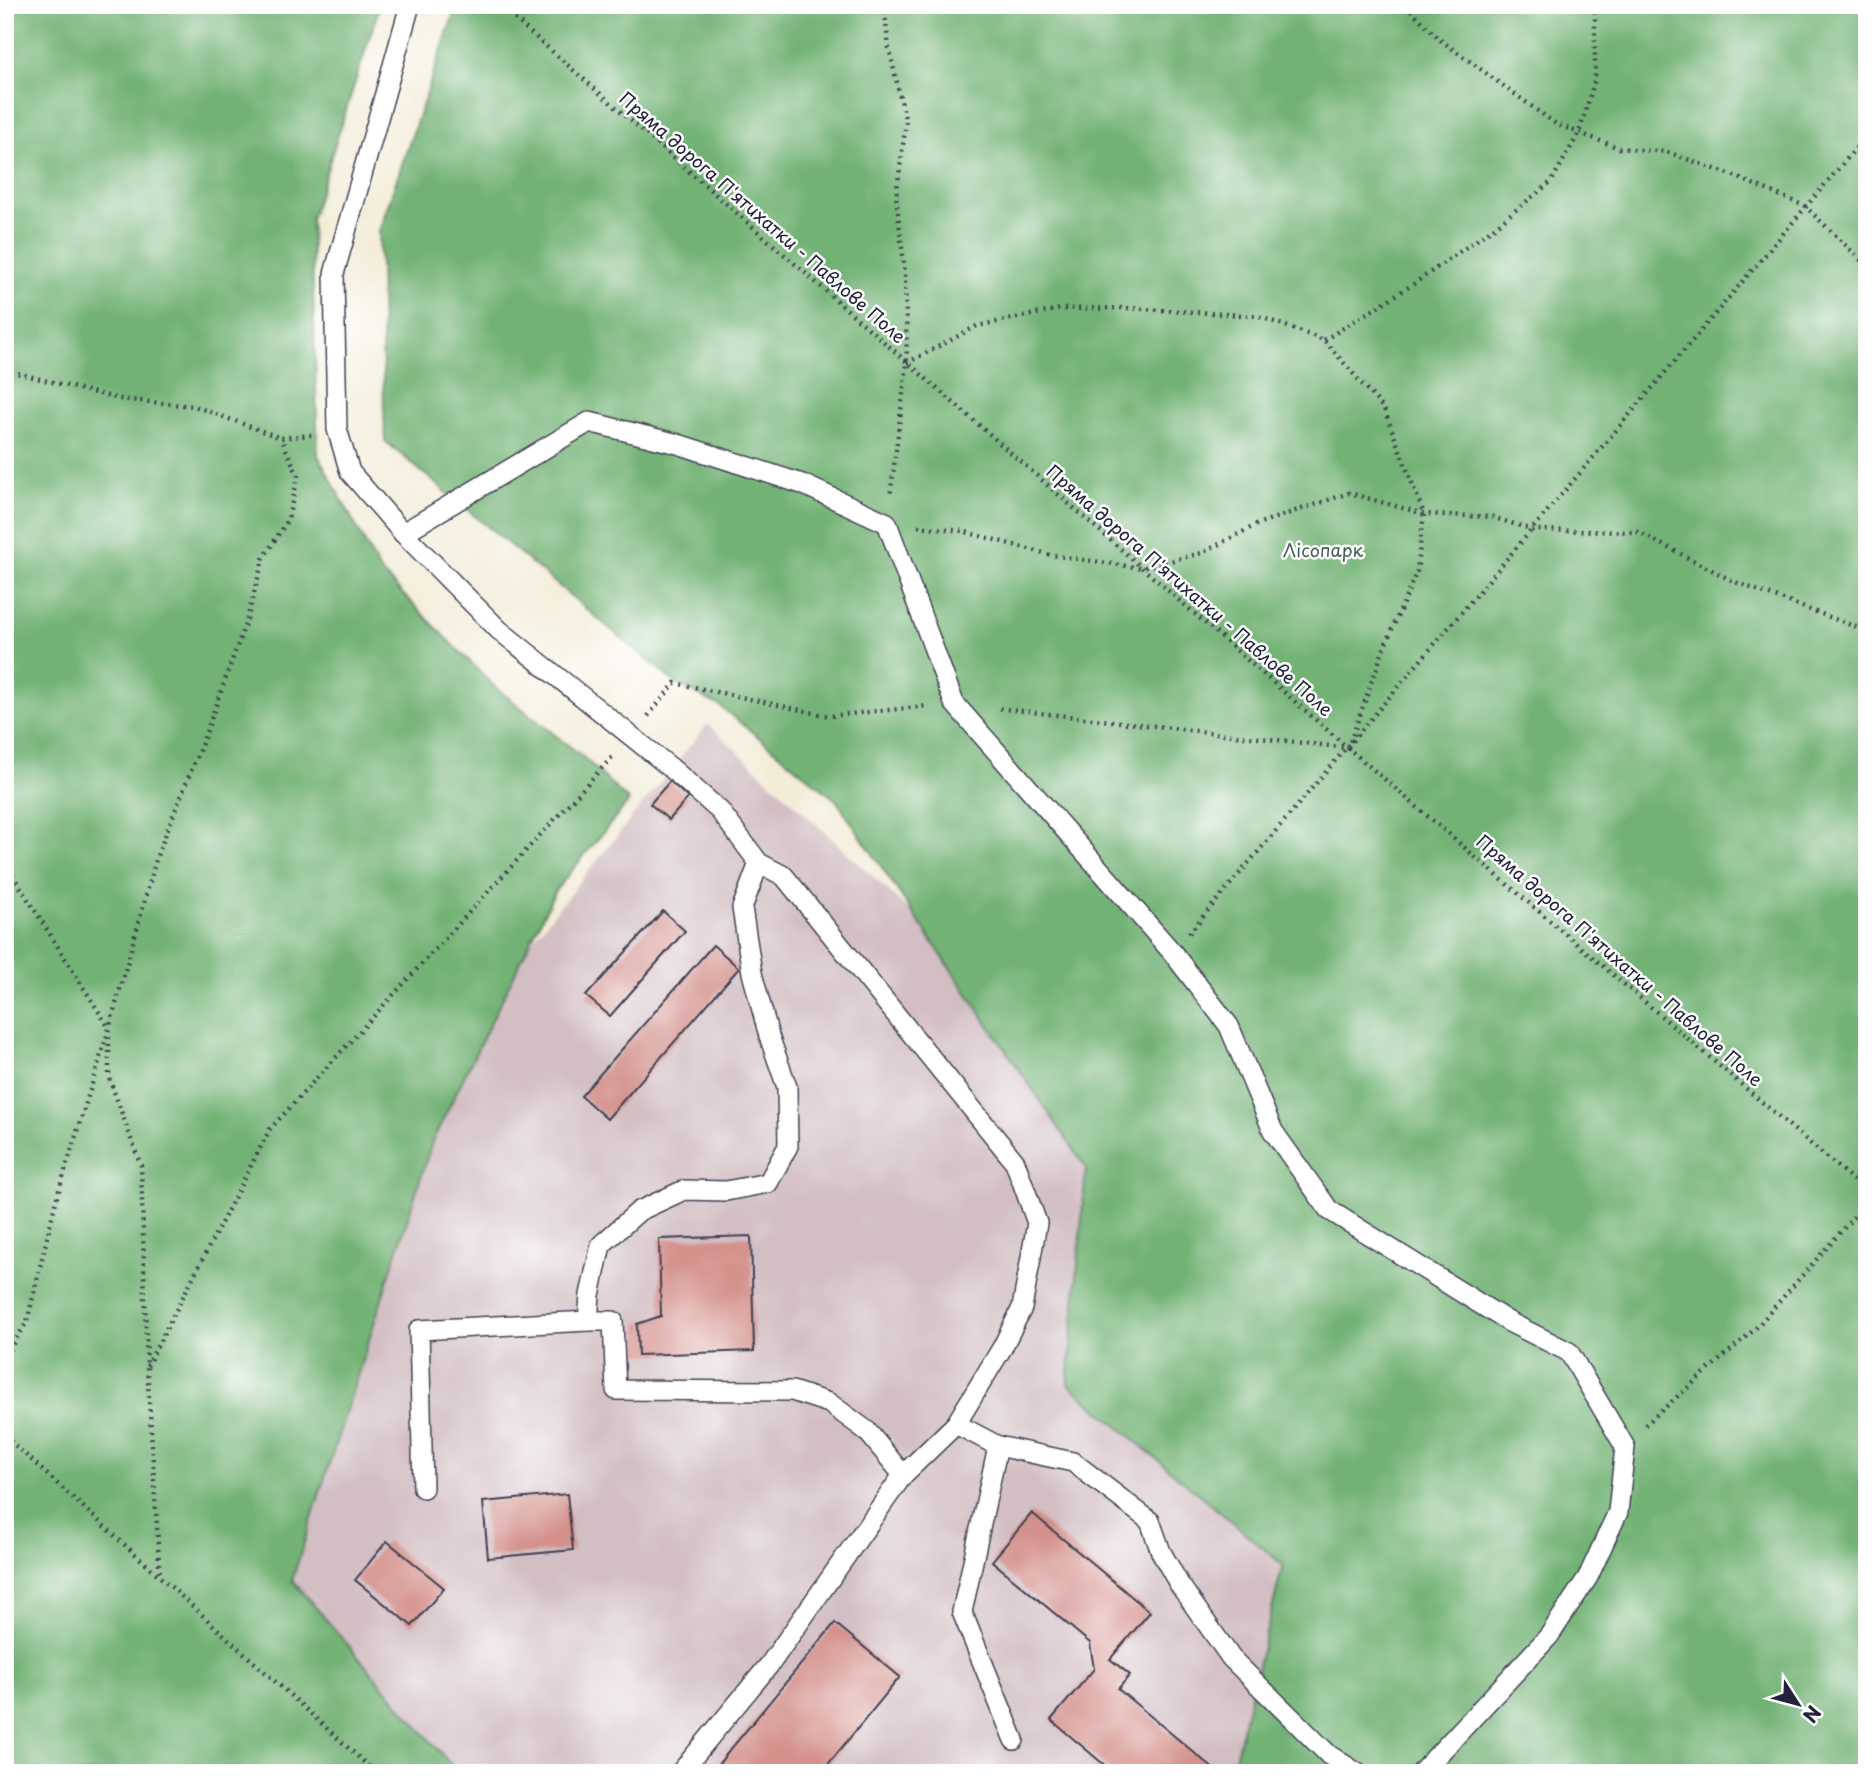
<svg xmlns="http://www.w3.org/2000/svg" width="1872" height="1778" font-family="'Playpen Sans',sans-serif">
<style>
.industrial{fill:#d2bec3}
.forest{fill:#72b274;stroke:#4a6a58;stroke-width:2}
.building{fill:#d4918b}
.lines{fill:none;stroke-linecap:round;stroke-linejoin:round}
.lane-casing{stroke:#414052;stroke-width:22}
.path{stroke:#414052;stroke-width:4.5;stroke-dasharray:2 5;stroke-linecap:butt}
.lane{stroke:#fff;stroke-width:19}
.labels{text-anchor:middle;stroke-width:5;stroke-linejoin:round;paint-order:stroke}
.street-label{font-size:18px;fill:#22223b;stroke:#fff}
.park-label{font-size:18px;fill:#475f56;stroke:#fff}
</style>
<rect width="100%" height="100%" fill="#fff"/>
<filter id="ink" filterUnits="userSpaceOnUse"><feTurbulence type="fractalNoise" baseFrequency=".0143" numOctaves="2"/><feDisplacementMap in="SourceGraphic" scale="14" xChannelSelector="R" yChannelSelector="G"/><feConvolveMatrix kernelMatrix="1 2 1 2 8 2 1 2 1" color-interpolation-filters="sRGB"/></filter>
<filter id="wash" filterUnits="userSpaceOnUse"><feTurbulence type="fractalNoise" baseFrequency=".00686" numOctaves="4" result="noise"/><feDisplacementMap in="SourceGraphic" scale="28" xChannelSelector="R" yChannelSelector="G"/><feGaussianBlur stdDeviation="1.57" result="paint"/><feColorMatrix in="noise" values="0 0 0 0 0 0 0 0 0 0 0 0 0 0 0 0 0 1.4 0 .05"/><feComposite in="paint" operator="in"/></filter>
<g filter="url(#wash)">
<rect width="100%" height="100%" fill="#f3ecd7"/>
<path class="industrial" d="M708 724 1544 1498 1315 1773H448L185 1558 470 1017Z"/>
<g class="forest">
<path d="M5 5H380L311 219 318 455 380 571 496 688 583 757 629 801 555 891 432 1142 292 1580 458 1773H5Z"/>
<path d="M457 5H1867V1773H1226L1235 1758 1283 1565 1068 1384 1086 1168 836 800 720 706 675 683 385 441 379 231Z"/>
</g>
<g id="blocks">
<g class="building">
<path d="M670 781 688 798 669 820 650 804Z"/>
<path d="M663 911 685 931 610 1016 586 996Z"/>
<path d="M713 945 739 968 607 1119 581 1096Z"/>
<path d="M751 1236 754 1351 638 1355 637 1324 661 1316 659 1239Z"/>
<path d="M567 1494 573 1550 488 1558 483 1502Z"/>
<path d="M1032 1513 1150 1612 1110 1659 1130 1675 1118 1689 1216 1771 1215 1773H1114L1051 1720 1094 1669 1090 1643 992 1561Z"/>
<path d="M387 1541 444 1588 412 1626 355 1580Z"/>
<path d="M835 1623 900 1677 821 1773H711Z"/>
</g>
</g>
</g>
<g filter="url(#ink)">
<use href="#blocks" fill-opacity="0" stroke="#414052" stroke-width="2"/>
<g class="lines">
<g class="lane-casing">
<g id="lane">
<path d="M410 5 334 274 337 429 350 472 403 533 499 630 671 768 720 811 759 863 784 876 1015 1162 1037 1223 1022 1308 1002 1348 956 1424 903 1475 770 1664 680 1773"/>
<path d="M403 533 589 422 678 444 802 484 887 523 954 703 1172 952 1229 1026 1273 1131 1329 1210 1509 1322 1569 1352 1625 1447 1618 1512 1588 1577 1549 1636 1421 1773"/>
<path d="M588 1321H613L616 1390 792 1391 829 1403 867 1431 903 1475"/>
<path d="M956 1424 998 1446 1073 1462 1150 1521 1161 1552 1179 1584 1231 1658 1329 1755 1357 1773"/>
<path d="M998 1446 962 1612 1014 1740"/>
<path d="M423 1488 419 1330 588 1321 590 1295 601 1245 639 1211 684 1190 726 1191 768 1183 788 1146 787 1087 769 1036 752 973 742 908 759 863"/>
</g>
</g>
<g class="path">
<path d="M499 5 1348 748 1867 1192"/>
<path d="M884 5 889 48 906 122 896 197 905 273 907 363 890 497"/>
<path d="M1406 5 1439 39 1556 124 1619 148 1667 152 1729 174 1805 206 1867 266"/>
<path d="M1324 340 1412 285 1488 232 1551 182 1579 133 1595 79V10L1597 5"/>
<path d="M907 363 977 326 1060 309 1127 308 1258 316 1324 340 1384 409 1424 514 1417 571 1384 648 1348 748 996 708"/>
<path d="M5 368 9 371 119 399 194 406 281 438 312 435"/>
<path d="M918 526 962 531 1051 555 1142 568 1202 553 1260 523 1349 493 1424 514 1492 517 1533 530 1638 532 1735 582 1867 631"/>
<path d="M648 716 675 683 829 716 928 706"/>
<path d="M5 863 109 1028"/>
<path d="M1189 933 1867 135"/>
<path d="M109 1037V1078L141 1166 147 1366 160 1576"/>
<path d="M5 1356 27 1322 56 1200 109 1029 157 856 203 741 248 616 263 559 288 519 298 476 281 438"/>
<path d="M147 1366 270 1129 612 757"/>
<path d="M1645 1425 1755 1329 1867 1202"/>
<path d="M5 1436 376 1773"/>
</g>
<use href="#lane" class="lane"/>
</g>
</g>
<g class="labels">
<g class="street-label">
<text transform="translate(762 218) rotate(41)" y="6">Пряма дорога П'ятихатки - Павлове Поле</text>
<text transform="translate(1189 591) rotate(41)" y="6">Пряма дорога П'ятихатки - Павлове Поле</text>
<text transform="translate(1619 961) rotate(41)" y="6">Пряма дорога П'ятихатки - Павлове Поле</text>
</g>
<g class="park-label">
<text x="1323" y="557">Лісопарк</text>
</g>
</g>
<rect width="1872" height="1778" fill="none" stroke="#fff" stroke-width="28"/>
<g transform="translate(1798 1704) rotate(126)" stroke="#ffffff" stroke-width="5" paint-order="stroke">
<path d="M0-5L12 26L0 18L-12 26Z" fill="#22223b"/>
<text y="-10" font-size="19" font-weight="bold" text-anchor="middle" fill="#22223b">N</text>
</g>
</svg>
